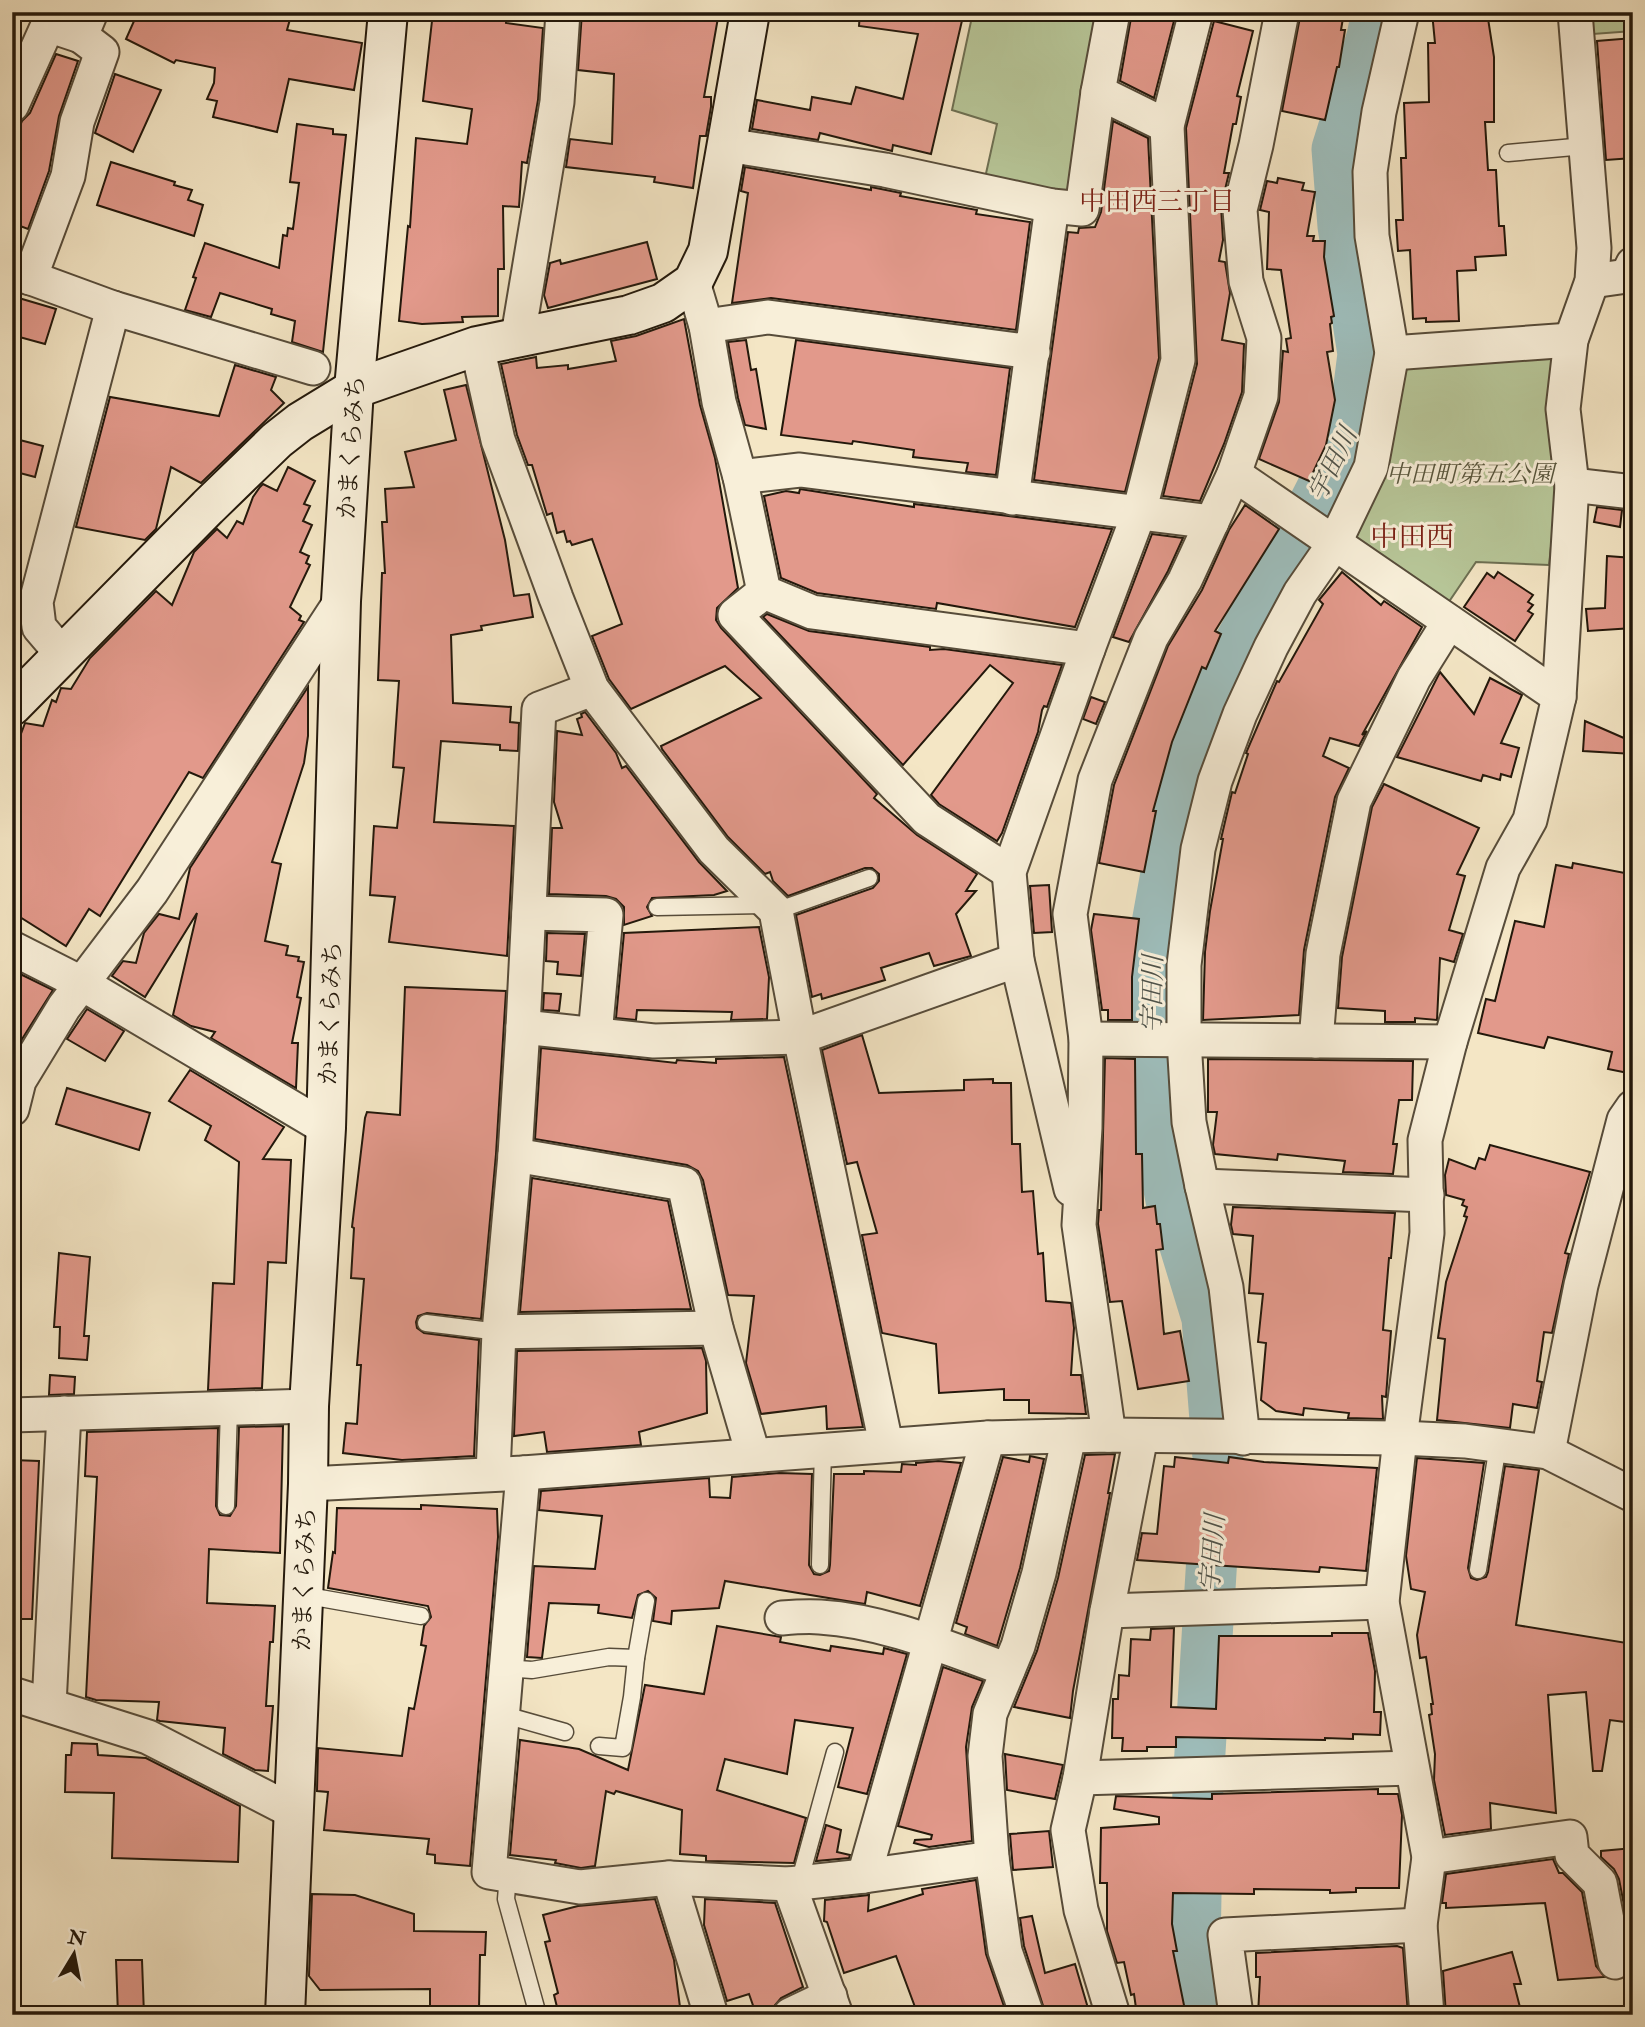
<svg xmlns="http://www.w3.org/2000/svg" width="1645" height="2027" font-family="'IM FELL Double Pica','Noto Serif JP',serif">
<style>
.green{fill:#b7c698;stroke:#6d6f52;stroke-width:2}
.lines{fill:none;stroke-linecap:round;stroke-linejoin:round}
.river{stroke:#9ebebc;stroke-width:51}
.building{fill:#e2998b;stroke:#23180b;stroke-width:2}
.lane-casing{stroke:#574c3a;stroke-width:19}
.street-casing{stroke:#574c3a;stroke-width:37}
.secondary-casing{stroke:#23180b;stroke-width:42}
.lane{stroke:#f8efd9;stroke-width:16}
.street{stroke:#f8efd9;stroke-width:33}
.secondary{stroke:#f8efd9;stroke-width:38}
.labels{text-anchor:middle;stroke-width:6;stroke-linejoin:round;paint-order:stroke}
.street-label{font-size:24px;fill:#23180b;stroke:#f8efd9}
.park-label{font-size:24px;font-style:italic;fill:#57553c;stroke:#f8efd9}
.neighbourhood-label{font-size:26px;fill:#7a1f14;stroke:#f8efd9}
.water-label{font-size:26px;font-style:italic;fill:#4e5249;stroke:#f8efd9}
.quarter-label{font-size:28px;fill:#7a1f14;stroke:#f8efd9}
</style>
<rect width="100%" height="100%" fill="#f4e6c5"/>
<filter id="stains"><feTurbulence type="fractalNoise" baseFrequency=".00286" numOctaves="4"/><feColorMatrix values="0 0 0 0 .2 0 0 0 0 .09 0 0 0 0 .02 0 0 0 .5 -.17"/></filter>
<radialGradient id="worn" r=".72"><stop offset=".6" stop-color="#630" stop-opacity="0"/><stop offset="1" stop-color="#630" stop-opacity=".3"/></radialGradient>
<g class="green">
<path d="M973 12H1105L1066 200 983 187 997 124 952 110Z"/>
<path d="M1591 12H1633V31L1593 34Z"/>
<path d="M1558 352 1557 491 1549 565 1476 562 1446 606 1352 539 1401 366Z"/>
</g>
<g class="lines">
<path class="river" d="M1213 2015 1195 1951 1198 1785 1218 1458 1207 1318 1171 1200 1151 1095V957L1174 829 1214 690 1290 551 1354 426 1363 354 1343 226 1337 149 1372 37 1377 12"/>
</g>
<g class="building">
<path d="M138 12H292L287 30 362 43 354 90 289 79 277 132 213 117 217 101 207 99 214 83 215 68 176 60 174 63 126 39Z"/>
<path d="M433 12H507L506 23 543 28 538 100 527 163 522 162 519 207 503 206 504 269H498V316L462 317 463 322 422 324 399 321 408 226 410 227 416 138 467 144 472 109 423 101Z"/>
<path d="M582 12H719L704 97H711V107L706 136H700L693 188 654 182 655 177 566 167 570 139 612 144 614 74 578 70Z"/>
<path d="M860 12H964L931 154 893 145 892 151 820 133 818 140 752 129 757 100 810 110 812 97 851 104 856 87 903 99 918 34 859 26Z"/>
<path d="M1132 12H1154L1175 17 1154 98 1120 81Z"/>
<path d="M1301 12H1344L1341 30H1345L1339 67H1337L1325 120 1282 111Z"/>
<path d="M1432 12H1487L1494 57V122H1485L1488 170H1496L1499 226H1504L1506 255 1475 257 1476 270 1457 271 1459 321 1426 322V318L1413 319 1410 250 1398 251 1396 220H1403L1401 158H1406L1404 103 1429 102 1428 43H1435Z"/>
<path d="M1214 21 1253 31 1237 96 1241 97 1236 124H1233L1224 173H1229L1221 206 1223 240 1219 261 1225 262 1230 293 1222 340 1244 344 1242 392 1224 444 1200 501 1163 496 1197 364 1186 128Z"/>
<path d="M1633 38V158L1606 160 1597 41Z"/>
<path d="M56 54 78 61 59 116 49 171 28 229 12 223V147L22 121 30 113Z"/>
<path d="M115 74 161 90 133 152 95 133Z"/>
<path d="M1113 121 1148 138 1159 358 1125 492 1034 480 1068 232 1078 233 1079 228 1095 227 1101 212Z"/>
<path d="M297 124 333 129V134L346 135 323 352 292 342 295 321 271 314 272 309 220 293 211 317 185 310 196 278 193 277 205 243 279 268 283 235 287 236 288 228 293 229 299 183 290 182Z"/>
<path d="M111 162 175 182 174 185 192 190 188 200 203 205 194 236 97 205Z"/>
<path d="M745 167 871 190V187L901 193 900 196 977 210 976 214 1030 222 1016 330 771 298 732 303 748 193 741 191Z"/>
<path d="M1278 178 1304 183 1302 190 1315 192 1307 236H1314L1313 241H1325L1324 257 1334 316 1331 317 1332 323 1330 324 1333 351 1327 352 1335 400 1326 445 1309 481 1259 459 1279 402 1283 351 1288 352 1286 339 1291 338 1281 270 1267 269 1269 212 1260 210 1267 181 1277 183Z"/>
<path d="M647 242 657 279 548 308 544 295 550 263 560 260 561 264Z"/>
<path d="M12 296 56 309 45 344 12 335Z"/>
<path d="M684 319 700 405 715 458 738 588 717 608 716 620 721 628 877 794 874 798 917 835 977 874 966 891H976L956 914 971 956 934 966 929 953 881 968 885 980 822 999 821 994 812 997 796 915 873 888 879 881V874L872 868H865L788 896 773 881 770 872 765 874 728 837 662 749 661 746 761 698 725 666 631 709 609 679 592 636 622 624 592 539 572 545 570 541 567 542 564 531 557 533 552 513 547 515 532 465H528L517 435 501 364 536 357 537 368 568 365V369L616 361 611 341 636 336Z"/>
<path d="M746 340 751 370 756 369 766 429 745 425 738 398 728 342Z"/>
<path d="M796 340 1010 368 996 475 966 472 968 463 913 457 914 450 853 441 852 444 781 435Z"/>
<path d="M235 365 276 377 271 390 284 403 201 483 171 467 156 529 145 540 76 527 110 397 219 416Z"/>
<path d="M466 385 505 540 514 596 529 594 533 617 481 626 482 630 451 635 453 703 511 707 510 722 519 723 518 751 500 750V745L441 741 434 822 514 826 507 956 389 942 395 897 370 895 374 826 397 828 404 768 393 767 399 681 378 680 382 573H385L382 522H387L385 489 414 487 405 452 456 440 444 390Z"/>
<path d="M12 438 43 446 35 477 12 471Z"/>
<path d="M288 467 315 481 304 504 310 506 303 521 312 525 300 552 309 556 306 563 310 565 290 607 301 616 299 620 304 622 203 778 189 772 100 916 89 909 66 946 12 912V758L25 723 43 726 52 700 56 702 61 688 71 689 90 658 156 591 172 605 194 552 217 529 227 538 237 521 243 524 253 497 260 487 263 484 277 491Z"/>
<path d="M800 489 914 507V504L1112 529 1075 627 937 603 936 609 817 593 781 578 764 496 786 491 799 493Z"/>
<path d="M1245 505 1279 529 1215 631 1221 634 1206 669 1202 667 1172 742 1153 811H1156L1144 872 1099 863 1114 785 1168 646 1202 590 1229 530Z"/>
<path d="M1597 507 1622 510 1620 527 1594 522Z"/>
<path d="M1152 534 1183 538 1168 571 1129 642 1113 637Z"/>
<path d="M1607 556 1633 558V628L1588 631 1586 609 1605 608Z"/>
<path d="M1342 572 1381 605 1384 601 1422 627 1362 735 1367 731 1359 746 1330 738 1323 756 1349 768 1335 797 1304 950 1299 1015 1203 1020 1205 952 1210 911 1223 839H1221L1232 792 1235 793 1248 754 1246 753 1277 681 1279 682 1323 604 1319 600Z"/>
<path d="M1498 572 1533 595 1528 602 1533 605 1528 611 1533 614 1515 641 1464 607 1487 573 1494 578Z"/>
<path d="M767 614 809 631 930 647V650L944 649 1062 665 1047 707 1044 706 1042 710 1038 732 1002 833 997 841 939 804 931 795 1013 683 990 665 903 765 763 617Z"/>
<path d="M1440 672 1474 714 1490 678 1522 695 1501 743 1519 748 1511 777 1501 774 1500 780 1483 775 1481 781 1397 757Z"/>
<path d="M308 687V736L304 763 272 862 281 864 265 941 288 946 286 955 299 957 298 961 304 962 297 997 301 998 292 1043H298L296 1088 211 1038 215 1032 191 1026 173 1015 197 913 145 997 112 976 123 961 136 963 144 933 159 914 179 919 190 868Z"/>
<path d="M1091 697 1105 702 1096 724 1083 719Z"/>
<path d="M585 712 616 753 622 768 626 766 699 862 727 891 714 895 652 898 647 907 652 916 624 925V907L616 899 606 896 549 894 552 828H562L554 802 557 731 582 735 577 719 582 717 581 714Z"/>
<path d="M1585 721 1633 742V754L1583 751Z"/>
<path d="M1384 784 1479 828 1457 874 1465 876 1449 930 1463 934 1454 962 1440 958 1437 1020 1415 1018V1022H1385V1011L1338 1008 1342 957 1372 807Z"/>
<path d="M1573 863 1630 874 1628 882 1633 883V917L1627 945 1633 946V1074L1608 1069 1612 1052 1548 1037 1544 1048 1478 1033 1486 999 1495 1001 1515 921 1544 927 1556 865 1572 868Z"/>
<path d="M1049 885 1052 932 1034 933 1030 886Z"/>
<path d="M1094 914 1139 919 1132 977V1020H1108V1010H1102L1091 930Z"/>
<path d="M759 927 769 977 767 1019 731 1020 732 1012 637 1010 636 1020 616 1018 624 933Z"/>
<path d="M547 933 585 934 581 976 557 974 558 962 546 961Z"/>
<path d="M12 970 53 990 12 1055Z"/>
<path d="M405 987 506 991 496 1154 481 1319 427 1313 418 1316 416 1322 417 1328 424 1333 479 1340 474 1456 402 1460 343 1453 346 1423 357 1424 361 1365H357L364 1279 351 1278 354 1228 352 1227 365 1118 367 1112 400 1115Z"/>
<path d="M544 993 561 994 559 1011 543 1010Z"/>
<path d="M87 1009 124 1031 105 1061 67 1039Z"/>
<path d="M862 1035 879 1093 964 1090V1080L993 1079V1083H1011L1012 1144H1020L1022 1192 1033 1191 1038 1254 1043 1253 1046 1301 1071 1303 1074 1328 1071 1375H1081L1086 1414 1029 1413V1400H1004V1389L939 1393 936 1344 882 1333 862 1235 877 1233 857 1162 847 1164 822 1050Z"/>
<path d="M541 1048 676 1063 677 1060 716 1063V1059L784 1057 863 1427 827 1429 826 1406 761 1414 746 1363 754 1296 728 1295 703 1180 698 1171 687 1165 535 1139Z"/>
<path d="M1105 1058 1135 1059 1136 1154H1142L1143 1208 1155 1206 1157 1224H1160L1163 1249 1156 1250 1164 1334 1180 1331 1189 1381 1138 1389 1122 1301 1110 1302 1098 1224 1099 1210H1101Z"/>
<path d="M1208 1059 1413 1061 1412 1100H1399L1393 1144H1397L1393 1174 1343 1172 1345 1161 1278 1154 1277 1160 1215 1154 1213 1145 1217 1112H1208Z"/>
<path d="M190 1070 284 1127 263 1159 291 1160 286 1263 268 1262 262 1388 208 1390 213 1283 234 1284 239 1162 205 1140 211 1126 169 1101Z"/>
<path d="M67 1088 150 1113 139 1150 56 1124Z"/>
<path d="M1490 1145 1590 1172 1565 1253 1569 1254 1552 1333 1544 1332 1537 1381 1542 1382 1537 1408 1513 1404 1510 1428 1437 1420 1445 1339 1438 1338 1446 1282 1467 1217 1464 1216 1467 1207 1462 1205 1464 1200 1446 1195 1445 1175 1449 1159 1475 1169 1479 1158 1485 1160Z"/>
<path d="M532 1178 668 1201 691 1309 520 1312Z"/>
<path d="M1233 1207 1395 1213 1391 1258H1389L1383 1330 1391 1331 1386 1397 1382 1396 1383 1419 1348 1418 1349 1413 1304 1408 1303 1415 1276 1411 1261 1400 1266 1343 1258 1342 1263 1294 1249 1293 1253 1236 1233 1234 1231 1225Z"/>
<path d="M59 1253 90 1257 84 1336H89L87 1360 59 1358 60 1327H54Z"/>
<path d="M702 1348 706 1361 707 1413 639 1432 641 1445 547 1452 544 1432 514 1436 517 1351Z"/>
<path d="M50 1375 75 1377 74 1394 49 1395Z"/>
<path d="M283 1426 280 1553 209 1549 207 1603 275 1606 273 1642H270L266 1706H273L268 1771 255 1770 223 1754 225 1728 160 1721 157 1720 159 1702 96 1700 86 1697 97 1477 85 1476 87 1432 218 1428 216 1506 220 1515 230 1516 236 1506 239 1427Z"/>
<path d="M1115 1454 1108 1493H1110L1073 1691 1070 1718 1014 1707 1037 1651 1058 1578 1085 1455Z"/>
<path d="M1030 1456 1044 1459 1020 1568 997 1646 965 1634 967 1627 956 1623 1003 1457 1029 1462Z"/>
<path d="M1175 1457 1228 1463 1229 1457 1264 1462 1377 1468 1366 1571 1320 1567 1319 1572 1137 1560 1142 1533 1157 1534 1164 1466 1174 1467Z"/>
<path d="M1417 1458 1484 1463 1468 1568 1471 1578 1477 1580 1486 1577 1488 1572 1505 1466 1539 1470 1516 1625 1633 1644V1723L1610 1720 1602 1771H1593L1586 1692 1548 1695 1556 1813 1490 1803 1491 1829 1445 1835 1434 1780 1435 1754 1429 1715 1432 1714 1431 1704H1433L1426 1657 1420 1658 1417 1635 1425 1592 1411 1589 1406 1556Z"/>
<path d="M12 1460 39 1461 32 1619H12Z"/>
<path d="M938 1461 961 1463 920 1606 867 1592 865 1604 725 1581 719 1608 672 1611 671 1624 653 1621 656 1598 648 1591 638 1595 632 1618 598 1613 599 1605 549 1603 542 1658 527 1657 534 1566 595 1569 602 1516 539 1510 541 1491 709 1478 710 1497 730 1498 732 1477 779 1473 812 1474 809 1565 814 1574 820 1575 829 1571 830 1565 834 1474H864V1471L901 1472 902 1464 916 1465V1463Z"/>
<path d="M421 1505 497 1509 498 1537 470 1866 435 1863V1855L427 1854 429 1839 324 1830 328 1792 317 1791 318 1748 402 1756 409 1708 414 1709 426 1646 421 1645 424 1626 431 1617 428 1606 328 1588 333 1552 335 1553 337 1508 421 1509Z"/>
<path d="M717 1626 781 1637 780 1642 830 1651 831 1646 883 1654 884 1648 907 1654 867 1794 838 1787 853 1728 795 1720 787 1774 725 1759 717 1790 806 1818 794 1863 706 1861V1856L680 1854 682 1810 616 1791 614 1794 606 1791 595 1866 581 1868 555 1863 556 1860 510 1855 520 1740 579 1749 628 1770 645 1685 704 1694Z"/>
<path d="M1174 1628 1171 1707 1216 1709 1219 1636H1332V1633H1368L1375 1671 1374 1712H1381L1380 1735 1353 1734V1739L1325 1738V1740L1176 1737V1747H1147V1751H1122L1123 1738H1112L1113 1699H1118L1119 1675 1129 1676 1131 1639 1150 1640 1151 1629Z"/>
<path d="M943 1667 983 1681 972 1707 966 1747 972 1841 929 1847 914 1843 915 1840 931 1839 932 1835 898 1826Z"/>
<path d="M72 1743 97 1744 98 1755 146 1758 240 1806 238 1862 112 1858 114 1793 65 1792 66 1755H71Z"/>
<path d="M1005 1754 1063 1765 1055 1799 1007 1790Z"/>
<path d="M1378 1789V1794H1398L1402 1815 1399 1888H1356V1892L1330 1893V1890L1254 1889V1894L1173 1893 1172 1924 1177 1951H1173L1186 2015H1137L1134 1994 1131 1995 1124 1962 1117 1963 1107 1931V1883H1100L1101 1828 1159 1824V1817L1114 1809 1116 1796 1212 1799V1794Z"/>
<path d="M826 1825 841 1830 837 1852 850 1855 849 1858 816 1861Z"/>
<path d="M1049 1831 1053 1867 1013 1870 1010 1834Z"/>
<path d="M1633 1848V1952L1619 1879 1614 1869 1601 1857V1851Z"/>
<path d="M1553 1859 1559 1873H1563L1582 1892 1596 1966 1605 1977 1558 1980 1545 1903 1446 1908V1903H1442L1446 1874Z"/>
<path d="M976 1880 986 1954 1007 2015H918L896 1956 844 1973 827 1922 824 1921 825 1900 869 1895 868 1911 923 1894 922 1889Z"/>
<path d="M312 1894 355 1895 414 1914V1931L486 1932 485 1955H480L479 2009 476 2010V2015H430V1989L320 1990 309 1976Z"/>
<path d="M655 1899 674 1960 681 2015H559L554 1995 558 1993 545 1942 550 1941 543 1915 578 1906Z"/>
<path d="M705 1899 775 1903 803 1987 781 1998 771 2010 770 2007 755 2011 749 1994 727 2001 704 1925Z"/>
<path d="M1032 1916 1045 1973 1075 1964 1090 2015H1046L1024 1946 1020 1918Z"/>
<path d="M1397 1946 1403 1948 1408 2015H1258L1260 1977H1256V1953Z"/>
<path d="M1512 1952 1521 1984H1514L1522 2015H1446L1443 1971Z"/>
<path d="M116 1960H142L144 2015H118Z"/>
</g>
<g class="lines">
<g class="lane-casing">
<g id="lane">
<path d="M1508 153 1585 146"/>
<path d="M657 907 766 905"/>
<path d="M776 911 869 878"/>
<path d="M426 1323 499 1332"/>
<path d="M226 1506 229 1408"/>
<path d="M820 1565 823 1449"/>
<path d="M1478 1570 1498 1445"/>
<path d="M303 1595 421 1616"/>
<path d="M506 1668 532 1670 609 1657 636 1658 646 1601"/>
<path d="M501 1714 565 1732"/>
<path d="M599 1746 623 1748 632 1697 636 1658"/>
<path d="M508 1875 506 1899 538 2015"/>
<path d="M799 1883 835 1752"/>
</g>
</g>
<g class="street-casing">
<g id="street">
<path d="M1098 92 1167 126"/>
<path d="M12 105 48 25 81 36 91 12"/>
<path d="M727 145 885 170 1052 206 1082 209 1098 92 1113 12"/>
<path d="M12 271 113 308 313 368"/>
<path d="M30 278 68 176 77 122 102 52 81 36"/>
<path d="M1592 281 1627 276 1633 264"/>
<path d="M693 282 706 326 719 402 740 477 764 592 812 612 1088 649"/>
<path d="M706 326 768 317 1033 352"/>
<path d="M518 336 557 102 563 12"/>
<path d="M477 346 498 440 556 598 592 689 714 850 776 911 800 1037 886 1444"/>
<path d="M1392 353 1571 340"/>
<path d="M1234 474 1559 697"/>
<path d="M740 477 800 470 1212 522"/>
<path d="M1572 485 1633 492"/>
<path d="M1012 498 1052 206"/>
<path d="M764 592 735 615 927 819 1009 872"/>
<path d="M62 654 39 627 36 602 113 308"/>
<path d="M529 913 606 915 595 1035"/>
<path d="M12 948 81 983 326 1128"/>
<path d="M523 1027 654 1041 800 1037 1017 960"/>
<path d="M1086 1039 1450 1042"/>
<path d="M1316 1041 1323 954 1354 801 1414 678 1449 622"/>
<path d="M12 1109 19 1081 64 1007 152 891 341 601"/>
<path d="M515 1155 684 1184 716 1328 753 1454"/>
<path d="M1202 1186 1427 1195"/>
<path d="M1071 1189 1017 960 1009 872 1088 649 1139 513 1178 360 1167 126 1196 12"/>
<path d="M499 1332 716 1328"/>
<path d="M12 1415 309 1406"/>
<path d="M1109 1435 1079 1225 1085 1128 1086 1039 1070 914 1095 780 1151 638 1185 580 1234 474 1261 396 1264 338 1246 281 1240 210 1256 145 1282 12"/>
<path d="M1243 1438 1226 1287 1202 1186 1189 1122 1184 1040V965L1198 849 1215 781 1240 714 1271 647 1300 593 1334 544 1371 467 1392 353 1372 236 1370 172 1379 112 1402 12"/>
<path d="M1548 1452 1581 1285 1624 1120 1633 1107"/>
<path d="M523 1473 489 1872 580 1887 669 1878 789 1884 864 1876 992 1858"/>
<path d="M493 1474 499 1332 515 1155 523 1027 539 709 592 689"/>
<path d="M308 1484 523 1473 988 1438 1109 1435 1400 1438 1465 1441 1548 1452 1633 1495"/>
<path d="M1107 1611 1382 1602"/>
<path d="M782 1618C794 1617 808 1616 820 1617 885 1621 947 1648 1008 1670"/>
<path d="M12 1694 148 1737 294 1812"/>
<path d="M49 1705 64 1413"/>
<path d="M1080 1778 1412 1768"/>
<path d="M1429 1857 1570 1837 1572 1855 1600 1883 1615 1962"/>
<path d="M864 1876 988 1438"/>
<path d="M669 1878 711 2015"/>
<path d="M789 1884 836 2015"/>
<path d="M790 2015 830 1996"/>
<path d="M1027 2015 1005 1951 992 1858 985 1756 990 1714 1018 1646 1039 1573 1069 1436"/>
<path d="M1113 2015 1081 1910 1068 1830 1080 1778 1107 1611 1141 1436"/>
<path d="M1236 2015 1225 1935 1420 1925"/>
<path d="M1427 2015 1420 1925 1429 1857 1382 1602 1400 1438 1427 1233 1425 1140 1450 1042 1503 868 1530 820 1559 697 1572 485 1563 409 1571 340 1592 281 1594 248 1575 12"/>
</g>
</g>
<g class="secondary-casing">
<g id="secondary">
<path d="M12 706 208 507 277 440 300 422 354 389 477 346 629 315 663 303 693 282 708 251 750 12"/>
<path d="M285 2015 308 1484 309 1406 326 1128 341 601 354 389 388 12"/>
</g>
</g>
<use href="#lane" class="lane"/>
<use href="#street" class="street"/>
<use href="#secondary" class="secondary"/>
</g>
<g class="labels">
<g class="street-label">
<text transform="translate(351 447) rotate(-86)" y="8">かまくらみち</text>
<text transform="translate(330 1013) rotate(-88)" y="8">かまくらみち</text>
<text transform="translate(304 1579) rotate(-88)" y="8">かまくらみち</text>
</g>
<g class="park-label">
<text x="1470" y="482">中田町第五公園</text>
</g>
<g class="neighbourhood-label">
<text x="1157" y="210">中田西三丁目</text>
</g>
<g class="water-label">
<text transform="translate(1332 464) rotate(-64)" y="9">宇田川</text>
<text transform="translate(1152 994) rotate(-89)" y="9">宇田川</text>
<text transform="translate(1212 1553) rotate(-86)" y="9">宇田川</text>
</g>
<g class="quarter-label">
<text x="1412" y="546">中田西</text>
</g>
</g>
<rect width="1645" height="2027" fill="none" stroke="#f4e6c5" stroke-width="42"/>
<rect x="14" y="14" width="1617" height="1999" fill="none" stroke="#23180b" stroke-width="3.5"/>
<rect x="21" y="21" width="1603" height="1985" fill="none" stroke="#23180b" stroke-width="2"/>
<g transform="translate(74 1954) rotate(10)" stroke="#f8efd9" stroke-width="5" paint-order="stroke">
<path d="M0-5L12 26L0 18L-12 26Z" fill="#23180b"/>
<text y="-10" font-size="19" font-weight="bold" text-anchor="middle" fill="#23180b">N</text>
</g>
<rect width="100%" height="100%" filter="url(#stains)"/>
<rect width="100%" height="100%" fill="url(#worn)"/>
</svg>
